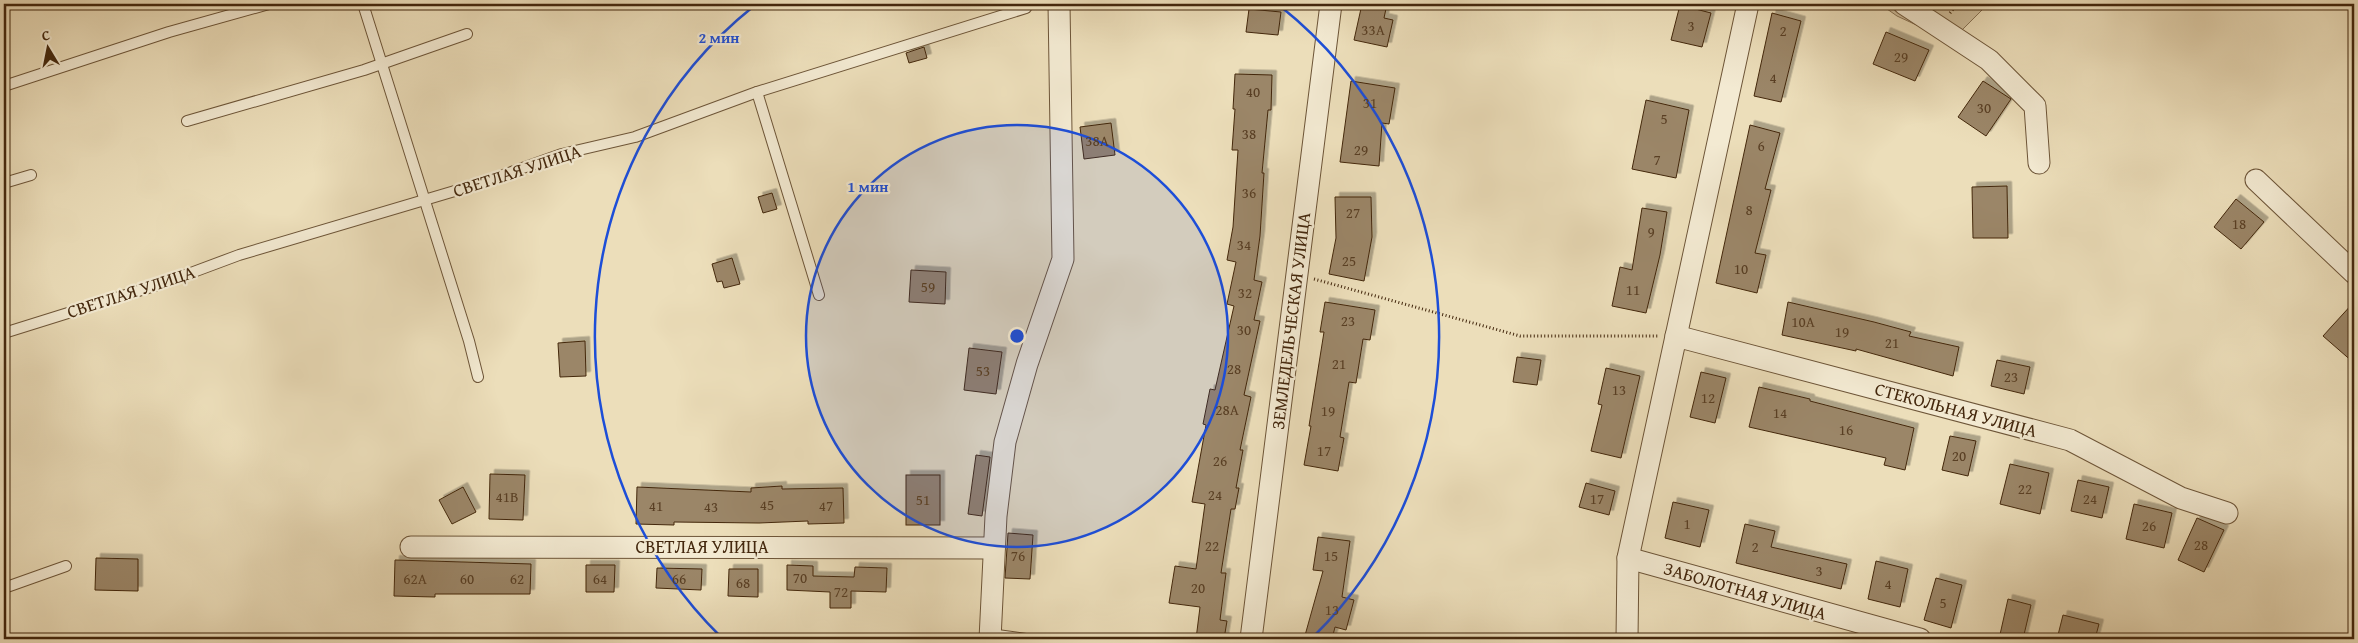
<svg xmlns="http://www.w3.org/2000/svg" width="2358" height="643" font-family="'Gentium Book Plus',serif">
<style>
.green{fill:#cfbf9d;stroke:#897355}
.building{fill:#9b8667;stroke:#43270d;filter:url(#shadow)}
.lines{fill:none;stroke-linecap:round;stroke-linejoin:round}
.lane-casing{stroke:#6d5538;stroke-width:12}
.street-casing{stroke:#6d5538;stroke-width:23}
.path{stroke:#43270d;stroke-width:3;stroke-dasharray:1 2.5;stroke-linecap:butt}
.lane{stroke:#f3ead2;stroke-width:10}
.street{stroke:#f3ead2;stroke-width:21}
.ring{fill:none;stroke:#1d4ed8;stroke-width:2.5}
.labels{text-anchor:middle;stroke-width:4.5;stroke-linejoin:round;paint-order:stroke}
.number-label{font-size:15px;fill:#593f24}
.street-label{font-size:18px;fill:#43270d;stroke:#f3ead2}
.centre{fill:#1d4ed8;stroke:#f3ead2;stroke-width:2.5}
.ring-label{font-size:15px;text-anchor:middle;font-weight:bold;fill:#1d4ed8;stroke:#f3ead2;stroke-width:4.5;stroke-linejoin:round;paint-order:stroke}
</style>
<defs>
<filter id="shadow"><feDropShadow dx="4.5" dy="-4.5" stdDeviation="0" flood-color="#0004"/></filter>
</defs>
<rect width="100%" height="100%" fill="#ecdeba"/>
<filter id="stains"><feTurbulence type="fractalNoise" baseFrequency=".004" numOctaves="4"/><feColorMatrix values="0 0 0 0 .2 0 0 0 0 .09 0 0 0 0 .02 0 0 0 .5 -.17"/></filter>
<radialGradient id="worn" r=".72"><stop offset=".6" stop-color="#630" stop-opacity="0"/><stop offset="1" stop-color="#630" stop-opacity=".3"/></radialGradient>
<path class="green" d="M1880 4H1988L1951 41 1897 16Z"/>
<g class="building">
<path d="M1362 4H1387L1384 18 1393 20 1387 47 1354 40Z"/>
<path d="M1680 5 1711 13 1702 47 1671 40Z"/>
<path d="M1249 9 1281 12 1278 35 1246 32Z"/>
<path d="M1772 13 1801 21 1781 102 1754 96Z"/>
<path d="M1886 32 1929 50 1915 81 1873 64Z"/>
<path d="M924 47 927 58 909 63 906 53Z"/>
<path d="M1235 74 1272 75 1271 110H1268L1262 173H1264L1260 236 1254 280 1262 282 1254 320 1260 321 1244 395 1251 397 1240 450H1243L1236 488H1239L1235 509H1231L1221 573H1226L1220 620 1227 621 1224 639H1196L1200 607 1169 603 1175 566 1196 569 1205 504 1192 502 1206 425 1203 424 1210 389 1215 390 1234 306 1227 304 1236 262 1227 260 1233 227 1238 150H1232L1235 109H1233Z"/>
<path d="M1351 81 1395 88 1389 124 1382 123 1379 166 1340 162Z"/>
<path d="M1983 81 2011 99 1986 136 1958 117Z"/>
<path d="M1646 100 1689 110 1676 178 1632 169Z"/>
<path d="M1111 123 1115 155 1084 159 1080 127Z"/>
<path d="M1750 125 1780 133 1765 189 1771 190 1755 253 1766 255 1757 293 1716 283Z"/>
<path d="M2007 186 2008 238H1973L1972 187Z"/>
<path d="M772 193 777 209 763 213 758 197Z"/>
<path d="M1335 197H1371L1372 237 1364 281 1329 274 1336 238Z"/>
<path d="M2236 199 2264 222 2241 249 2214 227Z"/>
<path d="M1642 208 1667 212 1660 255 1646 313 1612 306 1620 267 1632 270Z"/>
<path d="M732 258 740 284 724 288 722 281 717 282 712 264Z"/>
<path d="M911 270 946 272 945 304 909 302Z"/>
<path d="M1325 302 1375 310 1370 340 1363 339 1356 383 1349 382 1340 437 1344 438 1338 471 1304 465 1311 426H1309L1324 332H1320Z"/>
<path d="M1788 302 1874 322 1911 332 1909 336 1959 347 1953 376 1856 349V351L1782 335Z"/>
<path d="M2354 302V363L2323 336Z"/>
<path d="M585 341 586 376 560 377 558 343Z"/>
<path d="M969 348 1002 352 996 394 964 390Z"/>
<path d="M1517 357 1541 360 1537 385 1513 382Z"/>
<path d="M1997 360 2030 367 2024 394 1991 386Z"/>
<path d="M1606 368 1640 376 1621 458 1591 451 1602 405 1598 404Z"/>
<path d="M1701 372 1726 378 1715 423 1690 417Z"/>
<path d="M1759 387 1810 399V401L1914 428 1905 470 1884 465 1886 458 1749 427Z"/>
<path d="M1950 436 1976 441 1968 476 1942 470Z"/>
<path d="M976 455 990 457 982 516 968 514Z"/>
<path d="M2010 464 2049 473 2040 514 2000 504Z"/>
<path d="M490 474 525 475 523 520 489 519Z"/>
<rect x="906" y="475" width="34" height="50"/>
<path d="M2078 480 2109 487 2102 518 2071 511Z"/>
<path d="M1586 483 1615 491 1609 515 1579 507Z"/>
<path d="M782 486V489L843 488 844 523 808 524V521L759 523 674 522V525L636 524 637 487 751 492V488Z"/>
<path d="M463 487 476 512 452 524 439 500Z"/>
<path d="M1673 502 1709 510 1700 547 1665 538Z"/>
<path d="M2134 504 2172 513 2164 548 2126 539Z"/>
<path d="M2197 518 2224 530 2204 572 2178 560Z"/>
<path d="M1745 524 1775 531 1771 547 1847 564 1841 589 1736 563Z"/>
<path d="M1008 533 1033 535 1030 579 1005 578Z"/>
<path d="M1318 537 1350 541 1342 597 1354 600 1346 630 1335 627 1332 639H1304L1323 571 1313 570Z"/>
<path d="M96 558 138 559V591L95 590Z"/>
<path d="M395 560 531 564 530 594H435V597L394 596Z"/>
<path d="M1876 561 1908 569 1900 607 1868 599Z"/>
<path d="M586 565H615L614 592H586Z"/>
<path d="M787 565 813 566V576L854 577 855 567 887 568 886 592 851 591V608H830V592L787 590Z"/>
<path d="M657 568 702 569 701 590 656 588Z"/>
<path d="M729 569H758V597L728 596Z"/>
<path d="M1936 578 1962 585 1951 628 1924 620Z"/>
<path d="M2008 599 2031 605 2023 639H1999Z"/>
<path d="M2063 615 2099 624 2095 639H2057Z"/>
</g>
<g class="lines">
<g class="lane-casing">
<g id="lane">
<path d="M363 4 469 341 478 377"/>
<path d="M4 86 169 32 269 4"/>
<path d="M757 92 819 295"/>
<path d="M187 121 364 70 467 34"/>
<path d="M4 183 31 175"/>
<path d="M4 333 164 283 239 255 475 185 562 154 635 137 757 92 1026 8 1028 4"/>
<path d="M4 588 66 566"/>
<path d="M990 634 1026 639"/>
</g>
</g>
<g class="street-casing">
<g id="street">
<path d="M1904 4 1989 60 2035 106 2039 163"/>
<path d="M2256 180 2354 273"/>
<path d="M1676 336 2070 440 2181 498 2227 513"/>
<path d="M411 547 994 548"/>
<path d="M1628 558 1920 639"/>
<path d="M990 639 996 516 1005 442 1027 364 1063 259 1059 4"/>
<path d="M1251 639 1331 4"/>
<path d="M1627 639 1628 558 1748 4"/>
</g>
</g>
<g class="path">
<path d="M1950 13 1957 4"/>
<path d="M1314 279 1520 336H1658"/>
</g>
<use href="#lane" class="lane"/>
<use href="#street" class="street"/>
</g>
<circle cx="1017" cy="336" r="211" fill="#1d4ed8" fill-opacity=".12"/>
<g class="ring">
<circle cx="1017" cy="336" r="211"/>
<path d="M721 637A422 422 0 0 1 754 6M1280 6A422 422 0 0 1 1313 637"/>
</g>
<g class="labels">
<g class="number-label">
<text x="1691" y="31">3</text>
<text x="1373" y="35">33А</text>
<text x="1783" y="36">2</text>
<text x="1901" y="62">29</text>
<text x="1773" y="83">4</text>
<text x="1253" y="97">40</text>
<text x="1370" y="108">31</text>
<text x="1984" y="113">30</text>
<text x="1664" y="124">5</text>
<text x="1249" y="139">38</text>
<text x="1097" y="146">38А</text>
<text x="1761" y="151">6</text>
<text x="1361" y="155">29</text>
<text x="1657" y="165">7</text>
<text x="1249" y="198">36</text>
<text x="1749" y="215">8</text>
<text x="1353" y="218">27</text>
<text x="2239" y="229">18</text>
<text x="1651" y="237">9</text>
<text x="1244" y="250">34</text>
<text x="1349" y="266">25</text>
<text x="1741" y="274">10</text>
<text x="928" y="292">59</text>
<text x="1633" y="295">11</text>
<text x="1245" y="298">32</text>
<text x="1348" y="326">23</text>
<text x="1803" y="327">10А</text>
<text x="1244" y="335">30</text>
<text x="1842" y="337">19</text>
<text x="1892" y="348">21</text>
<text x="1339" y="369">21</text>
<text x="1234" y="374">28</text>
<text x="983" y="376">53</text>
<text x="2011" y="382">23</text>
<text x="1619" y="395">13</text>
<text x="1708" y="403">12</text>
<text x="1227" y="415">28А</text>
<text x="1328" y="416">19</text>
<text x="1780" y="418">14</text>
<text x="1846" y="435">16</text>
<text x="1324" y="456">17</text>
<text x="1959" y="461">20</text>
<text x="1220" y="466">26</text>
<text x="2025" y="494">22</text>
<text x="1215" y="500">24</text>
<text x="507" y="502">41В</text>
<text x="1597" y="504">17</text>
<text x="2090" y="504">24</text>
<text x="923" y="505">51</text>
<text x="767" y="510">45</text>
<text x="656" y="511">41</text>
<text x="826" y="511">47</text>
<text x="711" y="512">43</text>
<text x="1687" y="529">1</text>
<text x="2149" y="531">26</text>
<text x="2201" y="550">28</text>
<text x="1212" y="551">22</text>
<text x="1755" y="552">2</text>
<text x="1018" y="561">76</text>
<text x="1331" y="561">15</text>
<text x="1819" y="576">3</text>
<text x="800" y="583">70</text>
<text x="415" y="584">62А</text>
<text x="467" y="584">60</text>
<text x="517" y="584">62</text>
<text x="600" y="584">64</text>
<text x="679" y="584">66</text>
<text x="743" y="588">68</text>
<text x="1888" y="589">4</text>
<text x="1198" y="593">20</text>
<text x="841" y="597">72</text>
<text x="1943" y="608">5</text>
<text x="1332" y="615">13</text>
</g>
<g class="street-label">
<text transform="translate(517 171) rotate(-18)" y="6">СВЕТЛАЯ УЛИЦА</text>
<text transform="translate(131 292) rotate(-18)" y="6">СВЕТЛАЯ УЛИЦА</text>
<text transform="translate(1291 321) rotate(-83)" y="6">ЗЕМЛЕДЕЛЬЧЕСКАЯ УЛИЦА</text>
<text transform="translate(1956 410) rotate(15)" y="6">СТЕКОЛЬНАЯ УЛИЦА</text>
<text x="702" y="553">СВЕТЛАЯ УЛИЦА</text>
<text transform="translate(1745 591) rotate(16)" y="6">ЗАБОЛОТНАЯ УЛИЦА</text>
</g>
</g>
<circle cx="1017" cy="336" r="8" class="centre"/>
<g class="ring-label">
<text x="719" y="43">2 мин</text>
<text x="868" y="192">1 мин</text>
</g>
<rect width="2358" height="643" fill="none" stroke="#ecdeba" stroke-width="20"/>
<rect x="5" y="5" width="2348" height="633" fill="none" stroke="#43270d" stroke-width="2.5"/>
<rect x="10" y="10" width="2338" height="623" fill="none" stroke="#43270d"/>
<g transform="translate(48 48) rotate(350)" stroke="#f3ead2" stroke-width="4" paint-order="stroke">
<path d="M0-4L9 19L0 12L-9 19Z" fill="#43270d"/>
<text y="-8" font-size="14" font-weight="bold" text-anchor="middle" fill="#43270d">С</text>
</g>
<rect width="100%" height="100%" filter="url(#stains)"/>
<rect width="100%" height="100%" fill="url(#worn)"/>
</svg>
